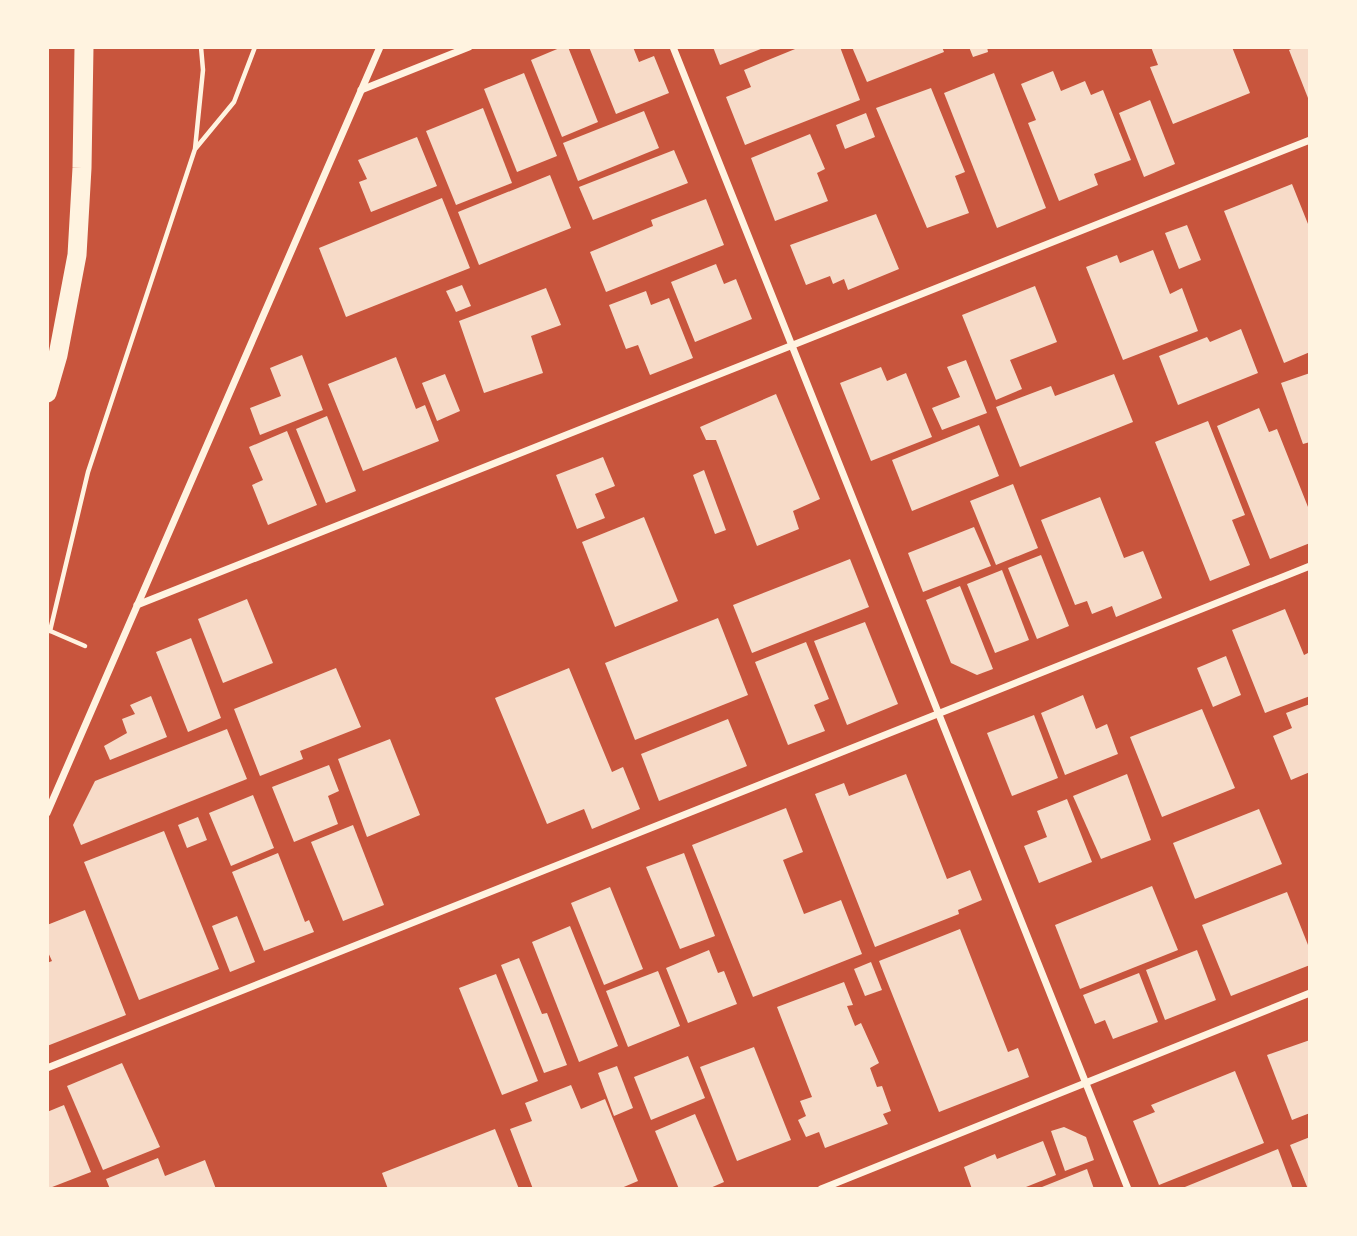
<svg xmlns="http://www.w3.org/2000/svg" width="1357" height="1236" font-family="'Titillium Web',sans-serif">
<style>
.building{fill:#f7dbc8}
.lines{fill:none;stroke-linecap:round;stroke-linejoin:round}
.path{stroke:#fff3e0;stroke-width:4.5}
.minor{stroke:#fff3e0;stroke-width:7}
.trunk{stroke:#fff3e0;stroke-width:19}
</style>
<rect width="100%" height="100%" fill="#c8553d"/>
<g class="building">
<path d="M562 47H568L598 122 562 137 531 60Z"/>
<path d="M589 47H633L639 62 654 56 669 93 616 114Z"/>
<path d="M713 47H766L720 65Z"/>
<path d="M800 47H840L860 100 745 145 726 97 751 87 744 70Z"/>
<path d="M852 47H942L944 52 867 82Z"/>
<path d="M969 47H987L988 52 973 57Z"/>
<path d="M1151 47H1232L1250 93 1173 124 1150 67 1158 65Z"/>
<path d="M1296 47H1310V103L1289 50Z"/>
<path d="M1053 71 1061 91 1085 81 1091 95 1103 90 1131 160 1094 174 1098 185 1059 201 1028 123 1036 120 1021 84Z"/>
<path d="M524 73 557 156 517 172 484 89Z"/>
<path d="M994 73 1046 208 997 228 944 93Z"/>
<path d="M931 88 965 172 955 176 969 213 927 228 876 108Z"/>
<path d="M1150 100 1175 164 1144 177 1119 113Z"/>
<path d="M483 108 512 183 456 205 426 131Z"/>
<path d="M644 111 659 148 578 181 563 143Z"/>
<path d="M866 113 875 137 845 149 836 125Z"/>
<path d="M810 134 825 169 817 173 828 201 775 221 751 158Z"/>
<path d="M417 137 437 186 371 212 359 182 367 179 358 160Z"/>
<path d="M674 150 688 183 593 220 579 187Z"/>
<path d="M550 175 571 228 479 265 458 212Z"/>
<path d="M1292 184 1310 229V352L1284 363 1224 211Z"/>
<path d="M442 198 470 268 346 317 319 248Z"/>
<path d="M706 199 724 245 606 292 590 252 653 226 651 220Z"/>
<path d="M876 214 899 269 848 290 844 279 833 284 830 276 806 285 790 245Z"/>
<path d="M1187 225 1201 260 1179 269 1165 233Z"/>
<path d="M1153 250 1170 294 1182 288 1198 331 1123 360 1086 267 1117 255 1120 263Z"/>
<path d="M716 264 724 284 736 279 752 319 695 342 671 282Z"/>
<path d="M462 285 471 306 456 312 446 291Z"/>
<path d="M1035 286 1057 342 1010 360 1022 389 996 400 962 315Z"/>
<path d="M546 288 561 325 531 336 543 373 484 393 459 321Z"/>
<path d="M646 291 651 305 669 298 693 358 650 375 638 345 626 349 609 305Z"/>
<path d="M1241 329 1258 373 1178 405 1159 356 1207 337 1210 342Z"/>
<path d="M302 355 323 410 260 435 250 408 281 396 270 368Z"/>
<path d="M396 357 416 409 425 405 439 441 363 471 328 384Z"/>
<path d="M966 360 987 413 942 430 932 408 960 397 947 367Z"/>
<path d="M881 367 887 381 906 373 932 437 871 461 840 383Z"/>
<path d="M1310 373V442L1303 444 1281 383Z"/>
<path d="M445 374 460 411 437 421 422 383Z"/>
<path d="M1114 374 1133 422 1020 467 996 407 1051 386 1055 396Z"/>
<path d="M776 394 820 499 793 511 799 529 757 546 716 440H706L700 427Z"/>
<path d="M1259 408 1269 432 1277 429 1310 512V543L1270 559 1217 426Z"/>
<path d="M327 416 356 491 326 503 296 429Z"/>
<path d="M1208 421 1245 515 1232 520 1250 565 1210 581 1155 442Z"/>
<path d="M979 425 999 476 912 511 892 460Z"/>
<path d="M287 431 317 505 268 525 252 485 263 480 249 447Z"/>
<path d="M603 457 615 486 595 494 605 518 577 529 556 475Z"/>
<path d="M704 470 726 530 715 534 693 475Z"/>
<path d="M1013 484 1038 548 996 565 970 501Z"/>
<path d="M1100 497 1124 558 1143 551 1162 598 1116 617 1112 606 1092 614 1087 601 1075 605 1041 520Z"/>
<path d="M644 517 678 601 615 627 582 542Z"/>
<path d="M974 527 991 566 923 592 908 553Z"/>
<path d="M1041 555 1069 626 1037 639 1008 568Z"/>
<path d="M850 559 869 607 752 653 733 605Z"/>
<path d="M1002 570 1029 640 995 653 967 584Z"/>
<path d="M960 586 993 669 977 675 951 663 926 600Z"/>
<path d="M247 599 273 663 223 683 198 619Z"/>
<path d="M1285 609 1304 655 1310 652V696L1265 713 1232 630Z"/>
<path d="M718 618 748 695 635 740 605 663Z"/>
<path d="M865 622 898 704 847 725 814 641Z"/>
<path d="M191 638 221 718 188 732 156 652Z"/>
<path d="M806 642 829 699 814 705 825 731 788 745 755 662Z"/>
<path d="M1226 656 1241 695 1213 707 1197 668Z"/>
<path d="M336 668 361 727 300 751 303 759 260 776 234 709Z"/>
<path d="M569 668 612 772 623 767 640 809 592 829 584 809 547 824 495 698Z"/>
<path d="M1083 695 1096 729 1107 724 1118 754 1065 775 1041 713Z"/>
<path d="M151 696 167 737 110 760 104 746 127 733 122 719 135 714 130 705Z"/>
<path d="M1310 704V772L1291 780 1273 736 1292 728 1286 713Z"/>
<path d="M1202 709 1235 788 1162 817 1130 737Z"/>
<path d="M1034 715 1058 778 1012 796 987 733Z"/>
<path d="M728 719 747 766 659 801 641 754Z"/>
<path d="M227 729 247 779 81 845 73 825 95 781Z"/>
<path d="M390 739 420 815 367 837 338 759Z"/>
<path d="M329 765 339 791 328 796 338 824 294 842 272 787Z"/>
<path d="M906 774 947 879 970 870 982 900 958 910 959 914 875 947 815 794 844 783 849 796Z"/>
<path d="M1127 774 1151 840 1101 859 1073 796Z"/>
<path d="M253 795 274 848 231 866 209 813Z"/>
<path d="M1067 799 1092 862 1039 883 1024 846 1047 837 1037 811Z"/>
<path d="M786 808 803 852 783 860 804 914 841 900 862 954 753 997 692 845Z"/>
<path d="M1259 809 1282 864 1195 899 1173 843Z"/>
<path d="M198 817 207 840 187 848 178 825Z"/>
<path d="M353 825 384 905 343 921 311 842Z"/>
<path d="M164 831 219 969 139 1000 84 862Z"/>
<path d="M278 853 305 922 309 920 314 932 264 951 232 872Z"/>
<path d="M684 853 715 936 680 949 646 867Z"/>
<path d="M1152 886 1178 950 1080 989 1055 925Z"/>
<path d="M610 887 643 969 604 985 571 903Z"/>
<path d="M1287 892 1310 950V965L1231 996 1202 925Z"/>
<path d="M85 910 126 1015 47 1046V963L52 961 47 950V925Z"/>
<path d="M237 916 255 962 230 972 212 926Z"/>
<path d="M570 926 618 1046 579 1062 532 942Z"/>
<path d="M960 929 1008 1052 1018 1048 1029 1077 939 1112 879 961Z"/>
<path d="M709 950 718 973 724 971 737 1004 688 1023 666 968Z"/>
<path d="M1197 950 1216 1000 1165 1020 1146 970Z"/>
<path d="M519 958 542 1014 547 1013 567 1065 544 1073 501 965Z"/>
<path d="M871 962 882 990 865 996 854 969Z"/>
<path d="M658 971 680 1026 628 1047 606 991Z"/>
<path d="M1139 973 1158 1022 1113 1039 1105 1020 1095 1024 1083 995Z"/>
<path d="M496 974 538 1081 502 1095 459 988Z"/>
<path d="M844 982 853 1005 847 1006 855 1026 861 1023 879 1063 870 1068 877 1087 882 1086 891 1111 883 1114 888 1124 825 1148 819 1132 806 1137 798 1120 806 1116 800 1101 812 1097 777 1007Z"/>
<path d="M1310 1040V1113L1292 1120 1267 1055Z"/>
<path d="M754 1047 791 1140 737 1161 700 1067Z"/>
<path d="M688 1056 705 1098 651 1120 634 1077Z"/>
<path d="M122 1063 160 1147 103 1170 67 1086Z"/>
<path d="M617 1066 633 1108 614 1116 598 1073Z"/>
<path d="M1235 1071 1264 1143 1159 1185 1133 1121 1155 1112 1151 1105Z"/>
<path d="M571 1085 581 1109 605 1099 638 1181 619 1189H533L510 1129 532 1121 525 1103Z"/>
<path d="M64 1105 91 1172 47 1189V1112Z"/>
<path d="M695 1114 724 1182 708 1189H679L655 1131Z"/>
<path d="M1064 1127 1086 1137 1094 1160 1065 1171 1051 1131Z"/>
<path d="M495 1129 519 1189H388L382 1173Z"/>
<path d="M1310 1137V1189H1308L1290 1145Z"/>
<path d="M1043 1141 1056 1175 1021 1189H972L964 1167 995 1154 997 1159Z"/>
<path d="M1278 1149 1293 1189H1180Z"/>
<path d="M158 1158 165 1176 205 1160 216 1189H110L106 1179Z"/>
<path d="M1087 1169 1094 1189H1037Z"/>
</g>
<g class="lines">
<g class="path">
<path d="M196 148 234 102 255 47"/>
<path d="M48 630 85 646"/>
<path d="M50 631 88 472 195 149 203 70 201 47"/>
</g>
<g class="minor">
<path d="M673 47 1128 1189"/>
<path d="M361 90 469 47"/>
<path d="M137 605 1310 140"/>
<path d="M47 813 380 47"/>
<path d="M47 1068 1310 566"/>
<path d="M821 1189 1310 993"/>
</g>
<path class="trunk" d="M47 393 58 355 77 255 82 168 84 47"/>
</g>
<rect width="1357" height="1236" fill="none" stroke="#fff3e0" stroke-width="98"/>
</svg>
